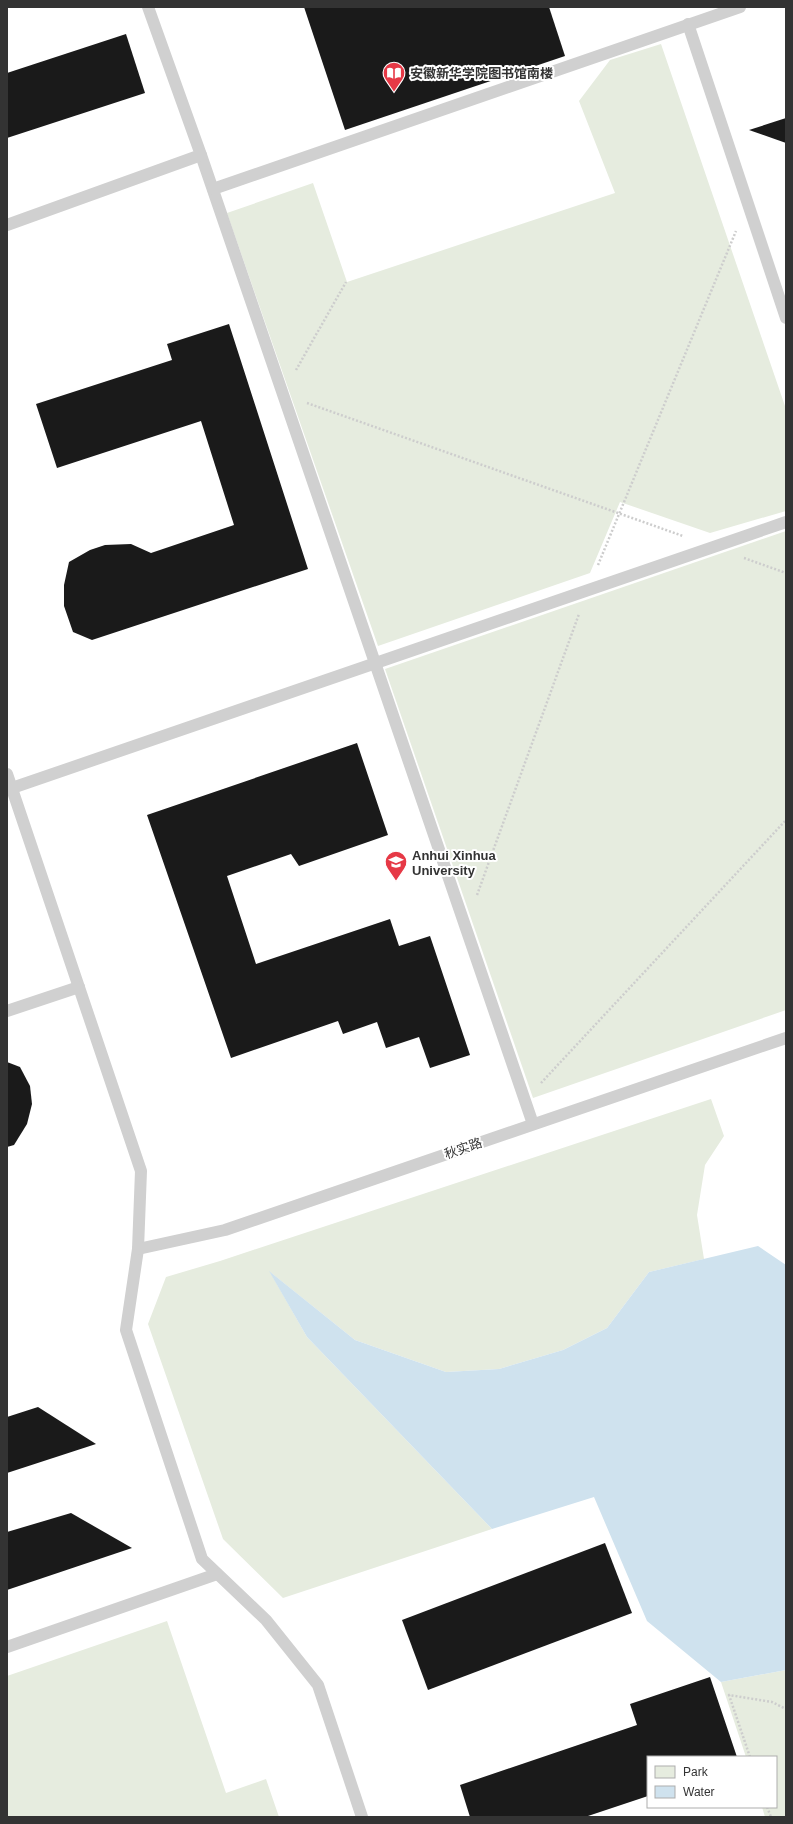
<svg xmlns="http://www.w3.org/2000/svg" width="793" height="1824" font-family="Arial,'Noto Sans SC',sans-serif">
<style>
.green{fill:#e6ecdf}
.water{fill:#cfe2ee}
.building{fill:#1a1a1a}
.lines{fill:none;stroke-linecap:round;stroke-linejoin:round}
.path{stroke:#cdcdcd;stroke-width:2.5;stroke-dasharray:2 2;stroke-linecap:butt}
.service{stroke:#d0d0d0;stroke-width:12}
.labels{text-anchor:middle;stroke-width:4;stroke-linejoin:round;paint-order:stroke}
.poi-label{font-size:13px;font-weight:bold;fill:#333;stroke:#fff;text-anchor:start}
.street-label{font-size:13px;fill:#333;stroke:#fff}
</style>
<rect width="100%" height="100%" fill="#fff"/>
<g class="green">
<path d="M661 44 786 409V511L710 533 620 502 590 573 378 646 227 213 313 183 347 282 615 193 579 101 610 60Z"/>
<path d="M786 531V1010L533 1098 385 669Z"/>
<path d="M711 1099 724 1136 705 1165 697 1215 704 1259 649 1272 607 1328 563 1350 499 1369 446 1372 355 1340 270 1272 307 1337 492 1529 283 1598 223 1539 148 1324 166 1277 220 1261Z"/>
<path d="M167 1621 226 1793 266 1779 279 1817H7V1676Z"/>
<path d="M786 1670V1817H765L762 1807H776V1757H746L721 1682Z"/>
</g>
<path class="water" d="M758 1246 786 1265V1670L721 1682 647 1621 594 1497 492 1529 307 1337 269 1271 355 1340 446 1372 499 1369 563 1350 607 1328 649 1272Z"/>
<g class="building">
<path d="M304 7H549L565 56 345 130Z"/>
<path d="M126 34 145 93 7 138V73Z"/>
<path d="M786 118V143L749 130Z"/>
<path d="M229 324 308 569 92 640 73 632 64 606V585L69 562 90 550 105 545 131 544 151 553 234 525 201 421 57 468 36 404 172 360 167 344Z"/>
<path d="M357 743 388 835 299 866 291 854 227 876 256 964 390 919 399 946 430 936 470 1055 430 1068 419 1037 386 1048 377 1022 343 1034 338 1021 231 1058 147 815Z"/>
<path d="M7 1062 20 1067 30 1086 32 1104 27 1124 14 1145 7 1147Z"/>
<path d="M38 1407 96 1444 7 1473V1417Z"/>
<path d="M71 1513 132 1548 7 1590V1532Z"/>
<path d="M605 1543 632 1613 428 1690 402 1620Z"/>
<path d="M710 1677 737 1757H648V1796L585 1817H470L460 1785 637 1725 630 1704Z"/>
</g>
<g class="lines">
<g class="path">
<path d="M296 370 346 282"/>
<path d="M307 403 683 536"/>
<path d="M744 558 786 573"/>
<path d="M598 565 736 231"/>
<path d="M477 895 579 614"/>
<path d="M541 1083 786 820"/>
<path d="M750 1757 729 1695 772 1702 786 1709"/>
<path d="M767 1807 771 1817"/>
</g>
<g class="service">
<path d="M688 24 786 318"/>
<path d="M201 155 533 1124"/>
<path d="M213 189 740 7"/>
<path d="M7 225 201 155 148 7"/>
<path d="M7 774 141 1171 138 1249 126 1330 202 1559 266 1620 318 1685 362 1817"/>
<path d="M12 788 786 522"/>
<path d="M7 1011 79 987"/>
<path d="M138 1249 225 1230 786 1038"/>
<path d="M7 1647 217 1574"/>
</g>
</g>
<defs>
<g id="library-pin" transform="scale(1.15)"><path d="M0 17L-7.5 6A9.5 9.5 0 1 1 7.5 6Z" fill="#e63946" stroke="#fff"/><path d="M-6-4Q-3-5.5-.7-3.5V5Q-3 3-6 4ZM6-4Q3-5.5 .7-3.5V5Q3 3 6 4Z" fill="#fff"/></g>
<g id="university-pin" transform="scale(1.15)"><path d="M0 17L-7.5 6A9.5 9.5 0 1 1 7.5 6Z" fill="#e63946" stroke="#fff"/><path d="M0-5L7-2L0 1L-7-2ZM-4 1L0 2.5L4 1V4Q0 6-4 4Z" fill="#fff"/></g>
</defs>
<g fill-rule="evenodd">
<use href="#library-pin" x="394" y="73"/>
<use href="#university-pin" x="396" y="862"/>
</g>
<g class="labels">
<g class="poi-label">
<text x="410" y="78">安徽新华学院图书馆南楼</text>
<text x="412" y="860">Anhui Xinhua<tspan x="412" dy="15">University</tspan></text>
</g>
<g class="street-label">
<text transform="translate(463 1148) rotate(-19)" y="5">秋实路</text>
</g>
</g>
<rect width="793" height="1824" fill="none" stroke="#333333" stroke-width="16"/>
<rect x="647" y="1756" width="130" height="52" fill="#ffffff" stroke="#adadad"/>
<rect x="655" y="1766" width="20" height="12" fill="#e6ecdf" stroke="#adadad"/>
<text x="683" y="1776" font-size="12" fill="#333333">Park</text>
<rect x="655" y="1786" width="20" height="12" fill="#cfe2ee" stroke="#adadad"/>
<text x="683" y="1796" font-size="12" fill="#333333">Water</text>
</svg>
